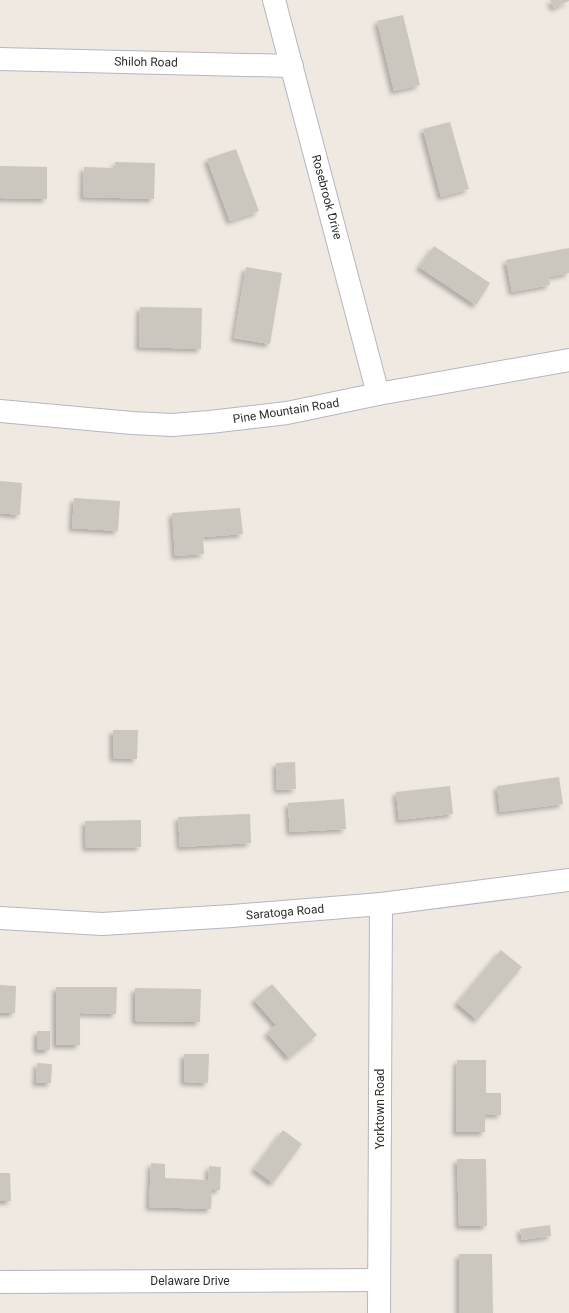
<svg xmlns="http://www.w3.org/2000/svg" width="569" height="1313" font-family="Roboto,sans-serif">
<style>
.building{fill:#cbc7bf;filter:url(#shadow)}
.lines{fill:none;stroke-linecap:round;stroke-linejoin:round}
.minor-casing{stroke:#b4b7c1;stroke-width:24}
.minor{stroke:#fff;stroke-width:22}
.labels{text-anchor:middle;stroke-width:3;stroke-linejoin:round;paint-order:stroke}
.street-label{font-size:12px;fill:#2e2e2e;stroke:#fff}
</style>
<defs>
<filter id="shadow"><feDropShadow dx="-3.5" dy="3.5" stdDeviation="2" flood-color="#0004"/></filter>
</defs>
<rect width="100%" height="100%" fill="#efe9e1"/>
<g class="building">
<path d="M550 0H569V1L554 8Z"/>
<path d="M403 15 420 85 394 91 377 21Z"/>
<path d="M450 122 469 189 441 197 423 129Z"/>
<path d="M236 149 259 211 230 221 207 159Z"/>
<path d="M115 162 155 163 154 199 83 197 84 167 115 168Z"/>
<path d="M0 166 47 167V199L0 198Z"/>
<path d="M434 246 490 283 476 305 419 267Z"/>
<path d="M569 248V273L549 277 550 285 512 292 506 260Z"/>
<path d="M246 267 282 273 270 344 234 338Z"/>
<path d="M140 307 202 308 201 349 139 347Z"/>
<path d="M0 481 22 483 20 515 0 513Z"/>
<path d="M74 498 120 501 118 531 72 528Z"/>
<path d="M240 508 243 534 203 537 204 554 175 556 172 513Z"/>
<path d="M113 730H138L137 759 113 758Z"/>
<path d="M295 762 296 789 277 790 276 763Z"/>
<path d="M559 777 563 804 500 812 497 786Z"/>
<path d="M450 786 453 814 399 820 396 792Z"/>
<path d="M344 799 346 829 290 832 288 803Z"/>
<path d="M250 814 251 843 180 847 178 817Z"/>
<path d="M141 820V847L86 848 85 821Z"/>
<path d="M501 950 522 967 477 1020 457 1003Z"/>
<path d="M272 984 317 1035 289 1058 267 1033 276 1025 254 1000Z"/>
<path d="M0 985 16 986 15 1013H0Z"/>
<path d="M56 987H117L116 1014 80 1013V1045H56Z"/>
<path d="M135 988 201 989 200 1022 135 1021Z"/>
<rect x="37" y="1031" width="13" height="19"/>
<path d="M184 1054H209L208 1083 184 1082Z"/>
<path d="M457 1060H486V1093H501V1115L485 1114V1132H456Z"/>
<path d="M37 1063 52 1064 51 1083H36Z"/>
<path d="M283 1130 302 1144 273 1183 254 1169Z"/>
<path d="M457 1159H486L487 1226H459Z"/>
<path d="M151 1163 165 1164V1178L208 1180 209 1166 221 1167 220 1190H212L211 1209 149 1207Z"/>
<path d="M0 1173H10L11 1201H0Z"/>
<path d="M550 1225 551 1236 522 1240 520 1229Z"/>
<path d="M459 1254H492L493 1313H459Z"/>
</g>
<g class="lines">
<g class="minor-casing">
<g id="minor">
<path d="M274 0 378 394"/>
<path d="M0 59 292 66"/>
<path d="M0 411 132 423 172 425 210 422 287 413 378 394 569 360"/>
<path d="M0 918 102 924 232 916 381 904 569 880"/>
<path d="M0 1282 379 1280"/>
<path d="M379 1313 381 904"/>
</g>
</g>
<use href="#minor" class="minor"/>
</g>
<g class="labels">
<g class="street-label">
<text transform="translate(146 62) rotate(1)" y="4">Shiloh Road</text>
<text transform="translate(327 197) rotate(75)" y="4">Rosebrook Drive</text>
<text transform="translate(286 411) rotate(-9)" y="4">Pine Mountain Road</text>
<text transform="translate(285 912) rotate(-5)" y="4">Saratoga Road</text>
<text transform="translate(380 1109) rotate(-90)" y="4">Yorktown Road</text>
<text x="190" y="1285">Delaware Drive</text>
</g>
</g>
</svg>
